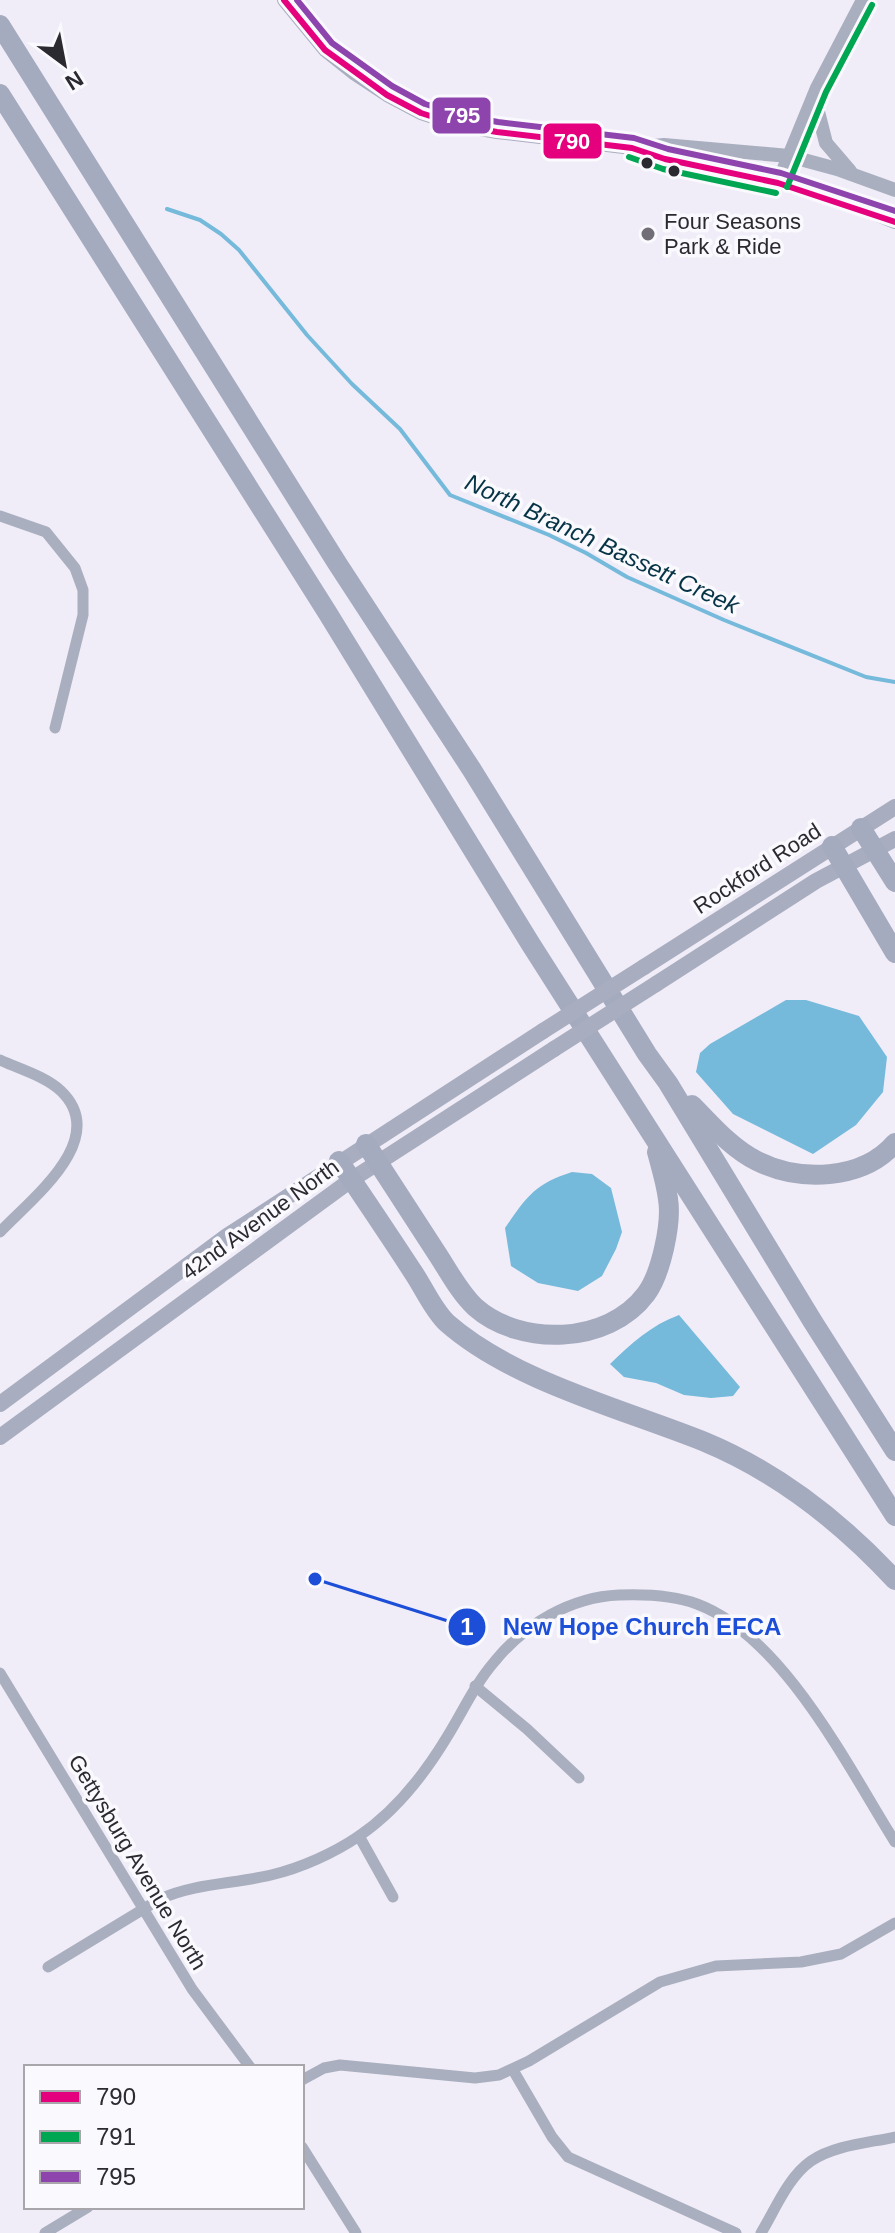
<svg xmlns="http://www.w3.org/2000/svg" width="895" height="2233" font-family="Arial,sans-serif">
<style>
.water{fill:#75b9db}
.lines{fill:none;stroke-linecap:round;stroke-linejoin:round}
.stream{stroke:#75b9db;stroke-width:4}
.minor{stroke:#a9afbf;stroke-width:11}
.tertiary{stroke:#a9afbf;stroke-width:14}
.secondary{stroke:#a8adbf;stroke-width:16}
.motorway{stroke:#a5abbe;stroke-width:20}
.secondary-bridge{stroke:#a8adbf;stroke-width:16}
.bus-1-casing{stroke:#faf9fd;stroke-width:12}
.bus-2-casing{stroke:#faf9fd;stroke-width:12}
.bus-3-casing{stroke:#faf9fd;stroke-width:12}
.bus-1{stroke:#e5007d;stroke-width:6}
.bus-2{stroke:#00a651;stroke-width:6}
.bus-3{stroke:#8e44ad;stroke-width:6}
.bus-dot{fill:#2c2a31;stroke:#faf9fd;stroke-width:3}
.poi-dot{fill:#716e77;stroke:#faf9fd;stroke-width:3}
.labels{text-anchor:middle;stroke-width:7;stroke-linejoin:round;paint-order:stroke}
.poi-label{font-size:22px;fill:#2c2a31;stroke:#faf9fd;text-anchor:start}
.street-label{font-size:22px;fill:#2c2a31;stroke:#faf9fd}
.water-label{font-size:24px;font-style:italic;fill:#063446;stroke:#faf9fd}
.leader{fill:none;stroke:#1d4ed8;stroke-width:3}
.callout-dot{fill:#1d4ed8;stroke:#faf9fd;stroke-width:3}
.mark-label{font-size:24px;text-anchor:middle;font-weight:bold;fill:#fff}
.callout-label{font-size:24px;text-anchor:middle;font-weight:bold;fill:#1d4ed8;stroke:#faf9fd;stroke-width:7;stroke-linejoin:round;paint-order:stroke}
.line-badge{stroke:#faf9fd;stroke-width:3}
.badge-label{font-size:22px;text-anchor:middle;font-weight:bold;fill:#fff}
</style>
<rect width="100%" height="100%" fill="#f0edf8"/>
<g class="water">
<path d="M786 1000H806L859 1016 887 1057 883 1092 856 1125 813 1154 733 1114 696 1072 700 1053 710 1044Z"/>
<path d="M572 1172 592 1174 611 1188 622 1232 616 1249 602 1276 578 1291 538 1283 511 1266 505 1228C527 1196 535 1184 572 1172Z"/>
<path d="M679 1315 740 1387 733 1396 711 1398 684 1395 656 1383 624 1377 610 1364C631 1344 651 1325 679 1315Z"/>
</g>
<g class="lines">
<path class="stream" d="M167 209 200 220 221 234 239 250 307 335 352 384 400 429 450 495 549 535 586 553 627 577 724 620 866 677 895 682"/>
<g class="minor">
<path d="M0 516 46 532 75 568 83 590V615L55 728"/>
<path d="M0 1060C19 1069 45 1076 61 1091 111 1139 31 1199 0 1232"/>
<path d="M0 1673 192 1989 250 2067"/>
<path d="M475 1686 527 1729 579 1778"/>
<path d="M359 1836 393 1897"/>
<path d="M48 1967 160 1899C196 1883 234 1884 271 1875 301 1868 334 1853 359 1836 396 1811 424 1775 447 1737 463 1711 475 1684 495 1661 525 1624 571 1597 619 1595 645 1594 673 1595 697 1604 783 1636 848 1767 895 1842"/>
<path d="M513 2070 552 2137 568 2157 736 2233"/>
<path d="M302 2080 324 2068 340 2065 475 2078 499 2075 529 2061 660 1982 716 1966 801 1962 841 1954 895 1923"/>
<path d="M302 2147 356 2233"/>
<path d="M45 2233 88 2207"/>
<path d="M761 2233C775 2210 788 2177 811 2161 835 2145 868 2143 895 2137"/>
</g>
<g class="tertiary">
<path d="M284 0 325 50 355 74 387 95 421 113 458 125 497 132 632 148 664 145 789 156 837 169 895 190"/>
<path d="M814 96 826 143 850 171"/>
<path d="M636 149C682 166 729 171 776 182 816 192 857 206 895 222"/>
<path d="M778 183 817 88 863 0"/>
</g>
<g class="secondary">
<path d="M644 967 895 807"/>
<path d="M656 984 816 881 895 839"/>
<path d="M0 1404 227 1236 543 1031"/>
<path d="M0 1437 351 1180 554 1049"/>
</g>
<g class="motorway">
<path d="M0 25 337 563 472 770 647 1054 668 1083 813 1322 895 1451"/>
<path d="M0 94 327 612 530 943 895 1516"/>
<path d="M861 828 895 882"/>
<path d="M832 846 895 953"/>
<path d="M692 1105C712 1125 731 1148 757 1161 799 1182 862 1181 895 1143"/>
<path d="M366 1144C389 1180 413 1216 436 1252 448 1270 459 1292 475 1307 520 1347 608 1345 646 1294 661 1274 672 1223 668 1199 666 1183 661 1167 657 1152"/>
<path d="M339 1161C364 1198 389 1235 413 1272 424 1288 433 1310 447 1323 513 1381 623 1409 705 1442 777 1472 842 1523 895 1580"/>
</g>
<g class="secondary-bridge">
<path d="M543 1031 644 967"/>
<path d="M554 1049 656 984"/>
</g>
<g class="bus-1-casing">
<path id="bus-1" d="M284 0 325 50 387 95 421 113 458 125 497 132 632 148 665 159 778 183 895 222"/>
</g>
<g class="bus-2-casing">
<g id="bus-2">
<path d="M629 157 663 169 776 193"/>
<path d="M787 187 826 92 872 5"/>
</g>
</g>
<g class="bus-3-casing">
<path id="bus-3" d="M297 0 332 43 392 86 425 104 460 115 498 122 634 138 668 149 781 173 895 211"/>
</g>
<use href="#bus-1" class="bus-1"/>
<use href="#bus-2" class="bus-2"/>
<use href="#bus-3" class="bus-3"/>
</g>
<g class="bus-dot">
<circle cx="647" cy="163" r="7"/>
<circle cx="674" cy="171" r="7"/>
</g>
<circle class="poi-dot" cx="648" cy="234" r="8"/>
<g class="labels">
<g class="poi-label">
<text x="664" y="229">Four Seasons<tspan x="664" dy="25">Park &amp; Ride</tspan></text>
</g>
<g class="street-label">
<text transform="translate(757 868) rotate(-33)" y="8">Rockford Road</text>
<text transform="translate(260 1219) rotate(-36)" y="8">42nd Avenue North</text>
<text transform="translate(138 1862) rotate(59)" y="8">Gettysburg Avenue North</text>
</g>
<g class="water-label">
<text transform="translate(602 544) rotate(25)" y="8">North Branch Bassett Creek</text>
</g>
</g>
<path class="leader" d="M315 1579L467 1627"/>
<g class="callout-dot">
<circle cx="315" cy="1579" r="8"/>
<circle cx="467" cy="1627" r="20"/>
</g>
<g class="mark-label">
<text x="467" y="1635">1</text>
</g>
<g class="callout-label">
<text x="642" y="1635">New Hope Church EFCA</text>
</g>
<g class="line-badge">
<rect x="431" y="96" width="61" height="39" rx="8" fill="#8e44ad"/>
<rect x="542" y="122" width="61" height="38" rx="8" fill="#e5007d"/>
</g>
<g class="badge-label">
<text x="462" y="123">795</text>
<text x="572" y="149">790</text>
</g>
<rect x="24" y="2065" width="280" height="144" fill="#faf9fd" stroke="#a8a6ab" stroke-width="2"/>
<rect x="40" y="2091" width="40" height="12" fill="#e5007d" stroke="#a8a6ab" stroke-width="2"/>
<text x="96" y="2105" font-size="24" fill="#2c2a31">790</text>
<rect x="40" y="2131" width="40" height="12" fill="#00a651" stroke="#a8a6ab" stroke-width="2"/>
<text x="96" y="2145" font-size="24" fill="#2c2a31">791</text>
<rect x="40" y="2171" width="40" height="12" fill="#8e44ad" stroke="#a8a6ab" stroke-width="2"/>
<text x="96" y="2185" font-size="24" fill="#2c2a31">795</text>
<g transform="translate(64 64) rotate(148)" stroke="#faf9fd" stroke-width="6" paint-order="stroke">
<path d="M0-6L14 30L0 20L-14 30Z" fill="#2c2a31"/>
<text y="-12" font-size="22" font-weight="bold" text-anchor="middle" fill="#2c2a31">N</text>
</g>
</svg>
